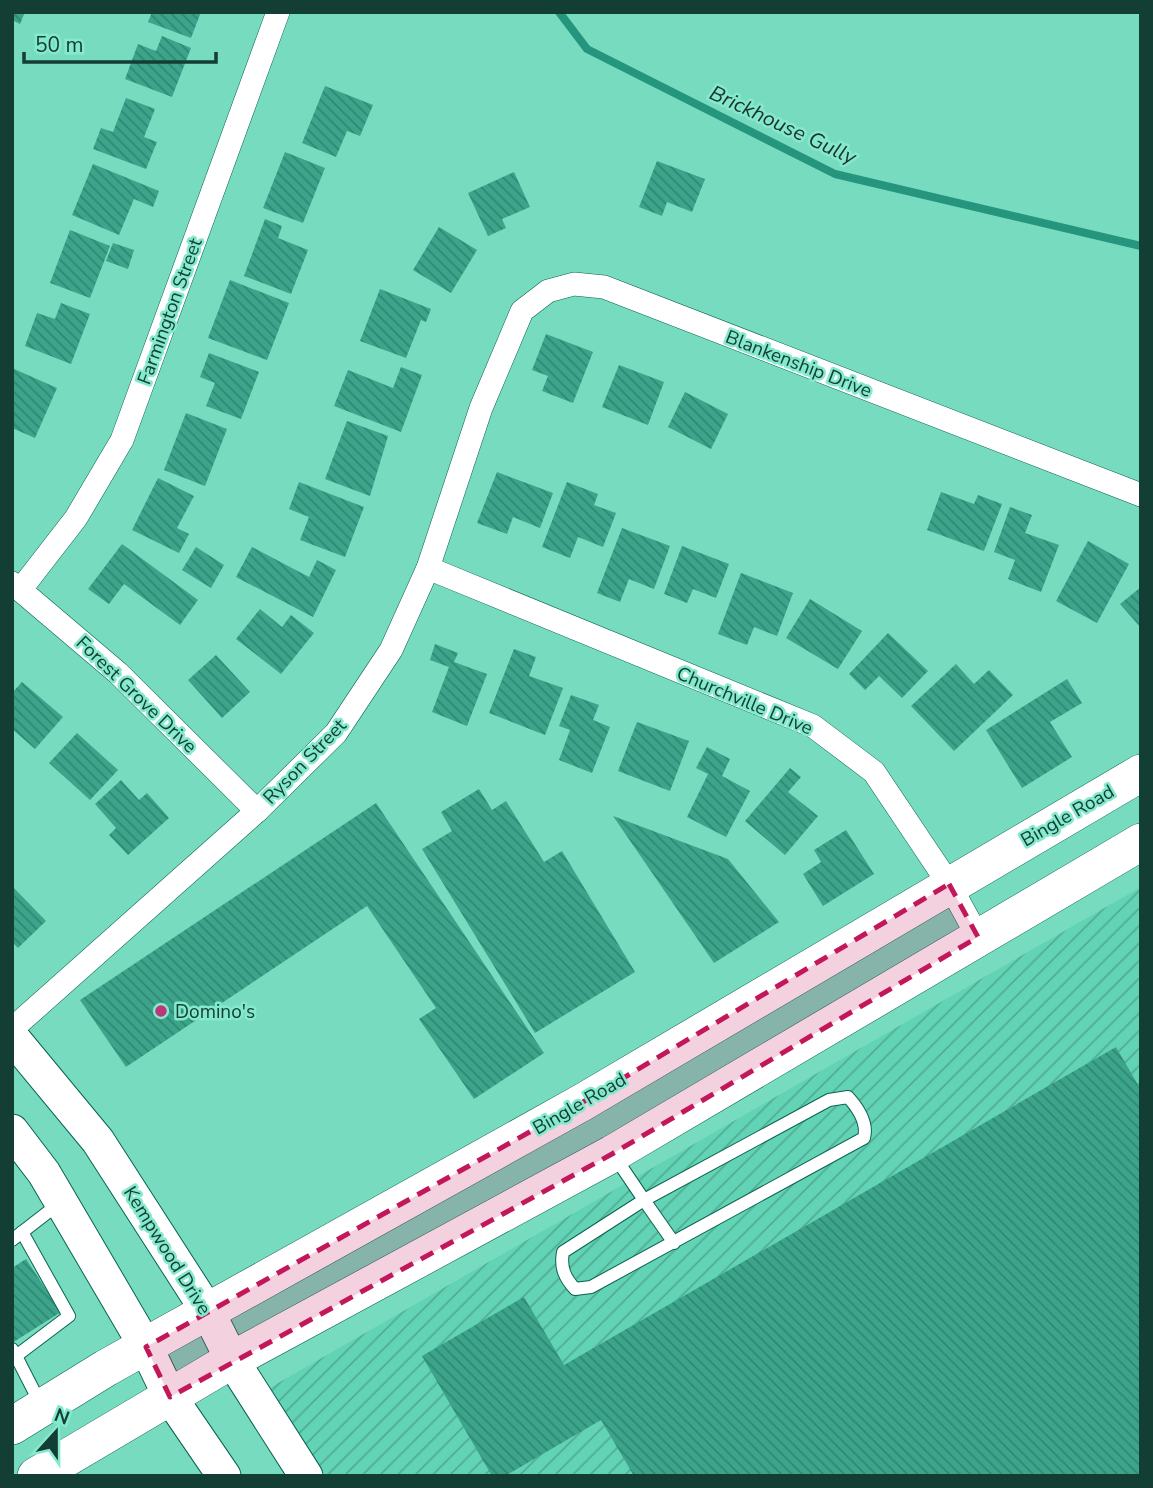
<svg xmlns="http://www.w3.org/2000/svg" width="1153" height="1488" font-family="'Nunito Sans',sans-serif">
<style>
.industrial{fill:url(#industrial-furrows)}
.lines{fill:none;stroke-linecap:round;stroke-linejoin:round}
.stream{stroke:#25967d;stroke-width:8}
.building{fill:url(#building-back-hatch)}
.lane-casing{stroke:#096351;stroke-width:14}
.street-casing{stroke:#096351;stroke-width:24}
.secondary-casing{stroke:#096351;stroke-width:35}
.primary-casing{stroke:#096351;stroke-width:38}
.lane{stroke:#fff;stroke-width:12}
.street{stroke:#fff;stroke-width:23}
.secondary{stroke:#fff;stroke-width:33}
.primary{stroke:#fff;stroke-width:37}
.marked{fill:#c2185b;fill-opacity:0.2;stroke:#c2185b;stroke-width:5;stroke-dasharray:14 9;stroke-linejoin:round}
.poi-dot{fill:#bc377a;stroke:#84e9cd;stroke-width:2.5}
.labels{text-anchor:middle;stroke-width:5;stroke-linejoin:round;paint-order:stroke}
.street-label{font-size:19px;fill:#133e34;stroke:#84e9cd}
.poi-label{font-size:19px;fill:#133e34;stroke:#84e9cd;text-anchor:start}
.water-label{font-size:21px;font-style:italic;fill:#1c332c;stroke:#84e9cd}
</style>
<defs>
<pattern id="industrial-furrows" width="10" height="10" patternUnits="userSpaceOnUse" patternTransform="scale(1.75)"><rect width="10" height="10" fill="#62d3b5"/><path d="M-1 1l2-2M0 10L10 0M9 11l2-2" fill="none" stroke="#50ad94"/></pattern>
<pattern id="building-back-hatch" width="6" height="6" patternUnits="userSpaceOnUse" patternTransform="scale(1.75)"><rect width="6" height="6" fill="#3ba48a"/><path d="M-1 5l2 2M0 0l6 6M5-1l2 2" fill="none" stroke="#308772"/></pattern>
</defs>
<rect width="100%" height="100%" fill="#77dbc0"/>
<path class="industrial" d="M1141 887V1476H326L266 1390Z"/>
<g class="lines">
<path class="stream" d="M559 12 587 49 835 174 1141 246"/>
</g>
<g class="building">
<path d="M12 12H25L20 24 12 20Z"/>
<path d="M152 12H201L191 38 148 22Z"/>
<path d="M162 36 191 48 172 97 125 79 138 44 156 51Z"/>
<path d="M325 86 373 105 360 136 347 131 336 157 302 143Z"/>
<path d="M126 98 155 109 144 137 157 142 146 169 93 149 101 128 113 132Z"/>
<path d="M285 152 325 168 303 223 263 208Z"/>
<path d="M657 161 705 179 692 212 667 202 662 216 639 207Z"/>
<path d="M93 164 159 191 153 207 134 199 119 235 72 215Z"/>
<path d="M514 172 530 207 502 219 506 228 488 236 468 193Z"/>
<path d="M265 219 282 226 278 238 308 250 291 294 244 276Z"/>
<path d="M439 227 477 250 451 293 413 270Z"/>
<path d="M70 230 110 246 90 298 50 283Z"/>
<path d="M113 243 134 250 128 269 106 261Z"/>
<path d="M230 280 289 303 267 360 208 338Z"/>
<path d="M380 289 431 309 426 322 421 320 406 358 360 341Z"/>
<path d="M61 303 90 314 71 364 25 346 37 313 55 319Z"/>
<path d="M546 334 593 352 573 403 542 391 548 376 532 370Z"/>
<path d="M209 353 259 372 241 419 206 406 215 383 200 377Z"/>
<path d="M619 365 664 382 648 425 602 407Z"/>
<path d="M401 367 422 375 401 432 334 406 348 370 393 388Z"/>
<path d="M12 368 57 388 35 438 12 428Z"/>
<path d="M685 392 728 414 711 449 668 427Z"/>
<path d="M186 413 227 429 205 486 164 470Z"/>
<path d="M347 421 388 436 370 496 325 479Z"/>
<path d="M497 472 553 493 540 528 513 517 507 534 477 523Z"/>
<path d="M158 478 194 496 177 528 189 534 179 553 132 530Z"/>
<path d="M299 482 364 507 345 557 300 540 309 517 289 509Z"/>
<path d="M567 482 598 494 594 505 616 513 603 547 578 537 570 558 542 547Z"/>
<path d="M941 492 974 504 978 495 1002 504 984 551 927 530Z"/>
<path d="M1010 507 1032 515 1025 533 1059 545 1041 592 1008 579 1015 560 994 552Z"/>
<path d="M622 528 670 546 654 589 629 579 620 602 597 593Z"/>
<path d="M1088 541 1129 564 1097 623 1056 601Z"/>
<path d="M122 544 198 600 180 625 124 584 109 604 88 589Z"/>
<path d="M682 546 729 564 716 598 693 589 687 603 664 594Z"/>
<path d="M196 547 224 565 211 588 182 570Z"/>
<path d="M252 547 309 577 317 560 336 570 313 617 236 577Z"/>
<path d="M741 573 793 593 777 636 754 627 747 645 718 634Z"/>
<path d="M1141 587V628L1120 604Z"/>
<path d="M810 599 862 631 838 669 786 638Z"/>
<path d="M260 609 282 627 291 615 314 633 281 674 236 639Z"/>
<path d="M888 633 928 671 902 698 879 676 865 690 849 674Z"/>
<path d="M435 644 458 653 454 662 487 674 467 726 432 712 449 667 430 660Z"/>
<path d="M514 649 536 657 529 676 563 688 545 735 489 713Z"/>
<path d="M216 655 250 692 222 718 188 680Z"/>
<path d="M956 664 974 684 989 670 1013 695 954 751 911 706Z"/>
<path d="M1067 679 1082 703 1050 722 1072 757 1022 788 986 730Z"/>
<path d="M22 682 63 717 35 749 12 729V693Z"/>
<path d="M571 695 599 705 593 720 610 727 592 773 559 760 570 730 559 726Z"/>
<path d="M637 722 689 741 670 791 618 771Z"/>
<path d="M77 733 118 770 90 800 49 763Z"/>
<path d="M707 747 730 759 722 776 750 791 726 837 687 817 708 774 696 768Z"/>
<path d="M790 768 801 777 788 792 818 816 785 855 745 821Z"/>
<path d="M121 780 139 800 147 793 169 818 128 855 109 835 116 828 95 804Z"/>
<path d="M479 789 492 810 506 801 544 862 562 851 635 972 535 1033 422 849 452 831 441 812Z"/>
<path d="M376 803 544 1053 474 1099 419 1019 436 1008 367 906 126 1067 80 1000Z"/>
<path d="M613 816 728 859 779 922 714 963Z"/>
<path d="M846 830 874 874 823 906 803 874 821 862 814 850Z"/>
<path d="M12 886 46 921 18 948 12 942Z"/>
<path d="M1116 1047 1141 1090V1476H634L601 1420 505 1476H492L422 1356 524 1297 564 1365Z"/>
<path d="M26 1259 61 1312 12 1343V1268Z"/>
</g>
<g class="lines">
<g class="lane-casing">
<g id="lane">
<path d="M615 1157 644 1200 563 1252C560 1268 565 1278 575 1289L591 1287 864 1138C868 1123 858 1108 848 1097L829 1100 644 1200 674 1243"/>
<path d="M12 1240 61 1202"/>
<path d="M12 1349 16 1356 69 1316 22 1232"/>
<path d="M12 1357 16 1356 41 1405"/>
</g>
</g>
<g class="street-casing">
<g id="street">
<path d="M428 568 813 726 874 772 949 884 978 937"/>
<path d="M12 583 118 673 257 811"/>
<path d="M21 589 76 518 122 440 278 12"/>
<path d="M12 1029 257 811 336 733 391 650 428 568 481 408 522 311 548 291 574 284 604 287 1141 495"/>
</g>
</g>
<g class="secondary-casing">
<g id="secondary">
<path d="M12 1037 98 1141 208 1312 232 1360 306 1476"/>
<path d="M12 1131 44 1173 146 1347 170 1397 224 1476"/>
</g>
</g>
<g class="primary-casing">
<g id="primary">
<path d="M12 1426 106 1368 583 1102 1141 773"/>
<path d="M36 1476 232 1360 612 1154 1141 842"/>
</g>
</g>
<use href="#lane" class="lane"/>
<use href="#street" class="street"/>
<use href="#secondary" class="secondary"/>
<use href="#primary" class="primary"/>
</g>
<path class="marked" d="M949 884 978 937 612 1154 170 1397 146 1347 583 1102Z"/>
<circle class="poi-dot" cx="161" cy="1011" r="7"/>
<g class="labels">
<g class="street-label">
<text transform="translate(169 311) rotate(-70)" y="7">Farmington Street</text>
<text transform="translate(799 363) rotate(21)" y="7">Blankenship Drive</text>
<text transform="translate(137 694) rotate(44)" y="7">Forest Grove Drive</text>
<text transform="translate(745 700) rotate(23)" y="7">Churchville Drive</text>
<text transform="translate(304 761) rotate(-46)" y="7">Ryson Street</text>
<text transform="translate(1067 815) rotate(-30)" y="7">Bingle Road</text>
<text transform="translate(579 1103) rotate(-30)" y="7">Bingle Road</text>
<text transform="translate(168 1250) rotate(58)" y="7">Kempwood Drive</text>
</g>
<g class="poi-label">
<text x="175" y="1018">Domino's</text>
</g>
<g class="water-label">
<text transform="translate(783 125) rotate(25)" y="7">Brickhouse Gully</text>
</g>
</g>
<rect width="1153" height="1488" fill="none" stroke="#133e34" stroke-width="28"/>
<g transform="translate(56 1432) rotate(21)" stroke="#84e9cd" stroke-width="5" paint-order="stroke">
<path d="M0-5L12 26L0 18L-12 26Z" fill="#133e34"/>
<text y="-10" font-size="19" font-weight="bold" text-anchor="middle" fill="#133e34">N</text>
</g>
<path d="M24 52v10h192v-10" fill="none" stroke="#133e34" stroke-width="3.5"/>
<text x="35" y="52" font-size="21" fill="#133e34" stroke="#84e9cd" stroke-width="5" paint-order="stroke">50 m</text>
</svg>
